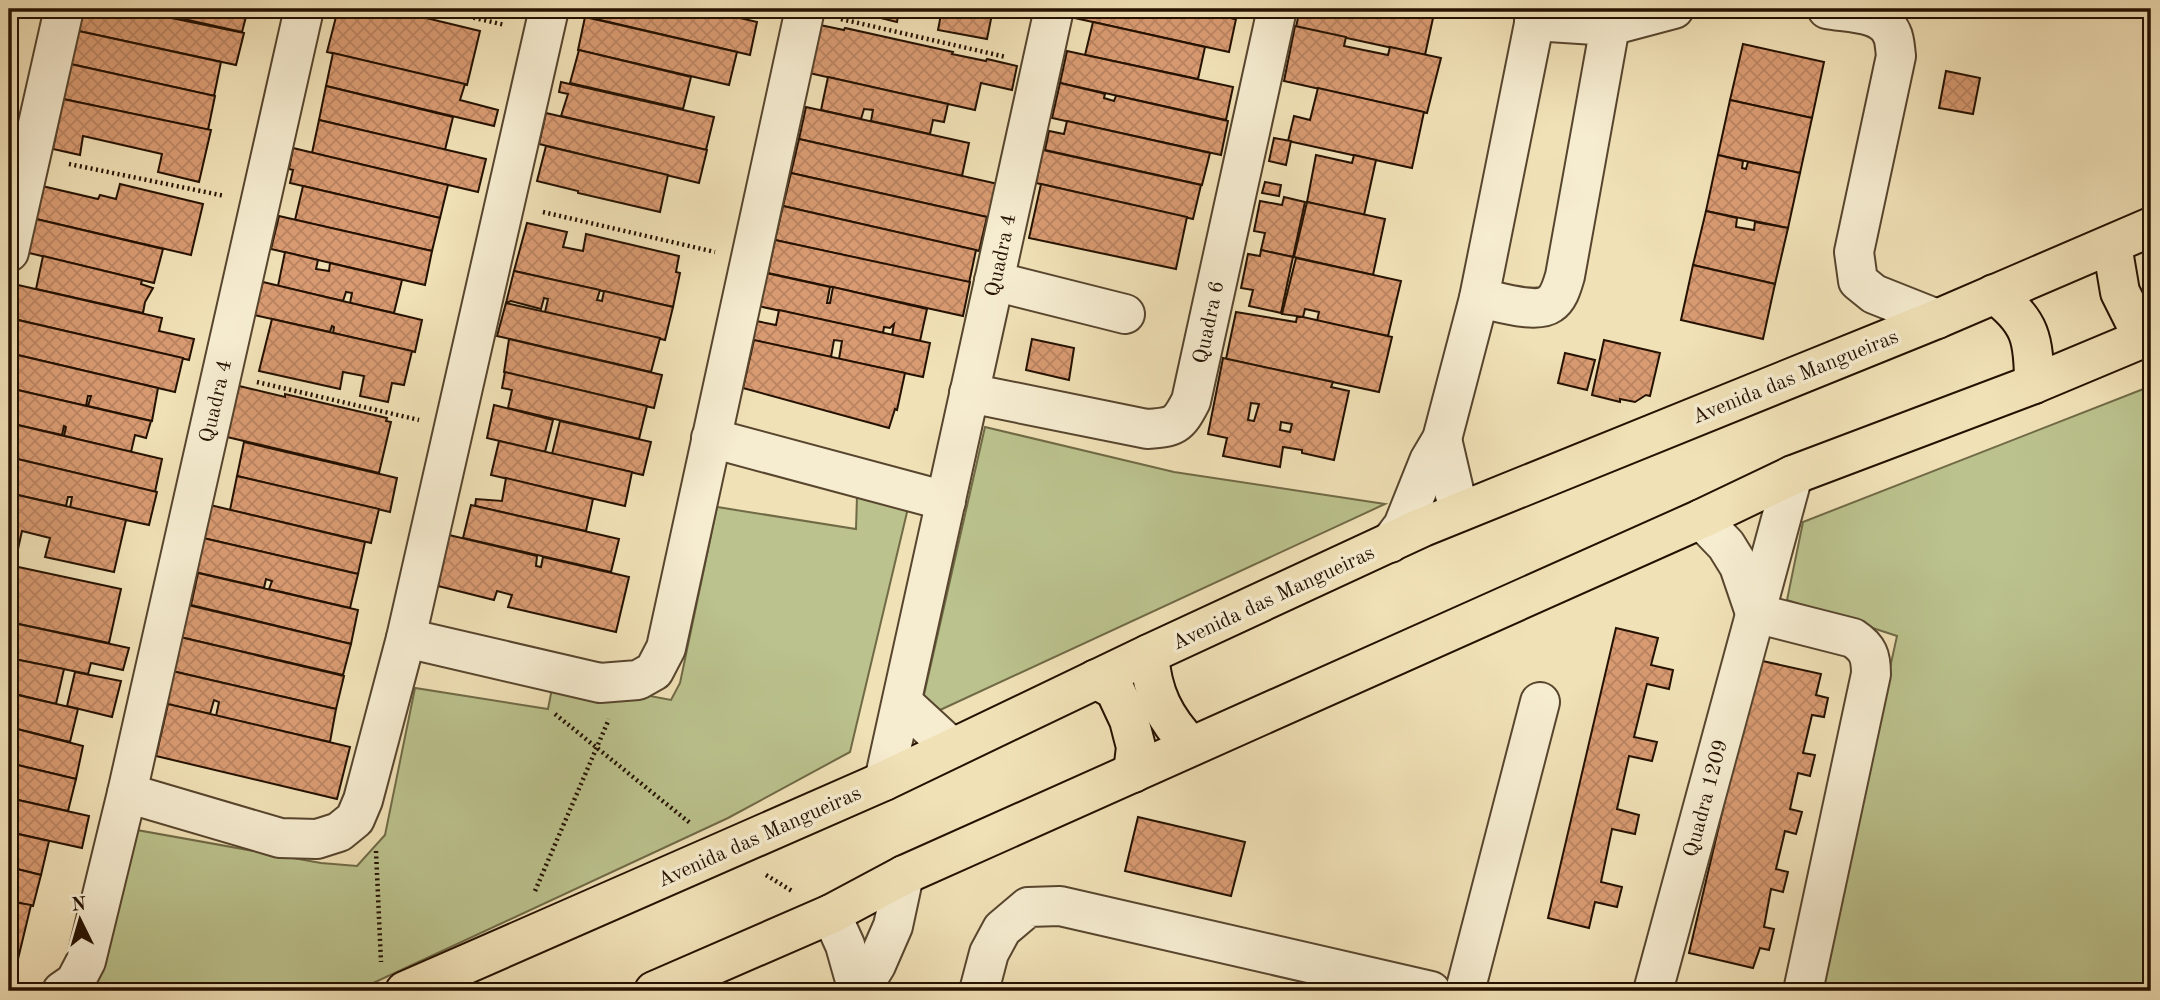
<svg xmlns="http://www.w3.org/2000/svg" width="2160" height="1000" font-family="'Old Standard TT',serif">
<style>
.green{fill:#bbc28d;stroke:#706a46;stroke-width:2}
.building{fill:url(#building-cross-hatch);stroke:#241100;stroke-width:2;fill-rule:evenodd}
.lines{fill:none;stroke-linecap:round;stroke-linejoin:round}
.minor-casing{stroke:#57452e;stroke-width:42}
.major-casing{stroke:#241100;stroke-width:42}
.path{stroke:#241100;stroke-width:4.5;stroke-dasharray:2 3.5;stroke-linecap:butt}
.minor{stroke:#f6ecd0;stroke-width:38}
.major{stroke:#f1e1b7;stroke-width:38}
.labels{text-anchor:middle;stroke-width:7;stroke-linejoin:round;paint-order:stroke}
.street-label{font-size:21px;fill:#241100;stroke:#f6ecd0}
</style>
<defs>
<pattern id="building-cross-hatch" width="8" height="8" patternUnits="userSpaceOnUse" patternTransform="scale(1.75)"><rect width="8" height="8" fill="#d99b72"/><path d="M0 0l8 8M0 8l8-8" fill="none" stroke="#ba8461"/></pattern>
</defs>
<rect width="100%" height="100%" fill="#f1e1b7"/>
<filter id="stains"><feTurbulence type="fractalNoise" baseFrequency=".00286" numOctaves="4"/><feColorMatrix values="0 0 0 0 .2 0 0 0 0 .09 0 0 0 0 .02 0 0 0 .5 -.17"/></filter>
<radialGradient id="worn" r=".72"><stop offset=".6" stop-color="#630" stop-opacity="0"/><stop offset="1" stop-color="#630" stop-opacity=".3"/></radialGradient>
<g class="green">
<path d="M2151 386V991H1819L1897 636 1787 600 1803 522Z"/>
<path d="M985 427 1174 472 1385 504 940 710 923 699Z"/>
<path d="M857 496 908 508 850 752 728 818 356 991H94L131 829 321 863 357 866 385 835 415 688 548 709 554 678 671 700 680 683 717 507 856 529Z"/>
</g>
<g class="building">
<path d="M78 9H128L244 33 236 65 74 30Z"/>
<path d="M128 9H248L242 32 157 13 156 14Z"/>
<path d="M338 9H389L480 31 467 85 327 52Z"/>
<path d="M584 9H702L757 22 750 55 583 16Z"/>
<path d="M702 9H742L740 18Z"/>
<path d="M844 9H899L897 22Z"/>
<path d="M942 9H993L987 39 938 30Z"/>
<path d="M1072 9H1191L1236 19 1229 52 1070 17Z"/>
<path d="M1191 9H1237L1235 19Z"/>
<path d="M1300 9 1346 17 1348 9H1435L1425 55 1296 27Z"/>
<path d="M585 17 737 52 729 85 578 50Z"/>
<path d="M1093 22 1205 47 1198 79 1085 55Z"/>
<path d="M820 25 844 30 845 28 953 52 952 54 986 61 987 59 1017 66 1012 90 981 83 975 110 809 73Z"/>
<path d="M1295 26 1346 37 1344 46 1388 55 1390 47 1441 58 1427 113 1284 81Z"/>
<path d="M74 30 221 62 214 96 66 63Z"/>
<path d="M1743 44 1824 62 1812 118 1730 100Z"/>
<path d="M579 50 691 77 683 109 570 83Z"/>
<path d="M1067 51 1233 87 1226 120 1060 83Z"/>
<path d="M9 53 17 54 11 80 9 79Z"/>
<path d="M333 53 465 84 460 100 498 110 494 126 326 86Z"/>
<path d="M66 63 215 96 208 130 63 99Z"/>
<path d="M1946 71 1980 78 1973 114 1939 108Z"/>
<path d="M828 77 948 104 944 122 933 120 930 134 871 121 873 110 864 109 861 119 821 110Z"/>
<path d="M561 82 714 117 706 150 561 116 568 94 559 92Z"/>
<path d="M1060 83 1102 93 1105 94 1104 98 1114 101 1116 96H1118L1228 121 1221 155 1052 118Z"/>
<path d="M326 86 453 117 445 150 319 120Z"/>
<path d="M1318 88 1424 112 1412 168 1288 141 1294 116 1310 120Z"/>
<path d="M63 99 211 130 199 182 158 172 162 154 83 136 80 155 53 149Z"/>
<path d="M1730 100 1812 118 1800 173 1718 155Z"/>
<path d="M806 107 969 143 962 176 799 139Z"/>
<path d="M546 113 707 150 699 183 539 144Z"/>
<path d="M319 120 486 159 478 192 312 153Z"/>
<path d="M1067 121 1210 153 1202 185 1045 150 1049 131 1064 134Z"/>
<path d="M1274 138 1291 141 1286 165 1269 161Z"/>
<path d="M799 139 998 184 991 218 791 173Z"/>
<path d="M546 146 668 175 660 212 578 193V191L537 181Z"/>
<path d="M293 148 448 185 440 218 290 183 293 170 289 169Z"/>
<path d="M1043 150 1201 185 1193 219 1036 183Z"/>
<path d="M1316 155 1352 163 1354 155 1376 160 1364 215 1307 202Z"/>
<path d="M1718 155 1743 161 1742 168 1746 169 1748 162 1800 173 1788 228 1706 211Z"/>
<path d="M791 173 987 217 979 251 783 206Z"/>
<path d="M1265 182 1281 185 1279 196 1262 193Z"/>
<path d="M120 184 203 204 191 255 36 219 42 186 98 199 100 195 116 199Z"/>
<path d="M1041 184 1187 217 1176 269 1029 238Z"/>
<path d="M303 186 440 218 432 251 295 220Z"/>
<path d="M1284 197 1305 202 1293 257 1261 250 1265 233 1254 231 1260 201 1282 205Z"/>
<path d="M1307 202 1385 219 1373 275 1294 257Z"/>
<path d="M783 206 976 250 969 283 775 240Z"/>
<path d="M1706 211 1737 218 1736 227 1754 230 1755 222 1788 228 1775 284 1693 265Z"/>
<path d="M279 216 432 251 425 285 271 249Z"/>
<path d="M36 219 163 249 154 283 25 252Z"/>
<path d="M527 223 567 232 563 247 583 251 586 234 679 256 676 272 680 273 673 307 514 271Z"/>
<path d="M775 240 970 282 963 316 768 273Z"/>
<path d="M1261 250 1293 257 1281 313 1249 306 1253 290 1241 288 1248 254 1260 256Z"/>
<path d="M285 252 318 260 316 269 329 271 330 263 402 280 394 313 350 303 352 293 346 292 343 301 278 286Z"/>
<path d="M43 256 142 280 141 284 153 288 145 302 143 313 36 289Z"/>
<path d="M1296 258 1401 281 1388 336 1317 321 1319 312 1305 309 1303 317 1282 314Z"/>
<path d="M1693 265 1775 284 1763 339 1681 320Z"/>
<path d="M514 271 600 290 597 300 602 301 604 291 673 307 665 340 545 312 548 299 544 298 541 309 511 301 506 303Z"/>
<path d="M766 273 830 287 827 303H830L833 287 927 309 920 341 892 335 894 324 890 328 884 327 883 333 758 306Z"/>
<path d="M263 282 422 320 415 352 333 333 334 327 332 326 330 332 254 315Z"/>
<path d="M18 285 162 318 159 331 194 339 189 360 10 318Z"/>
<path d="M506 303 660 338 651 372 497 336Z"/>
<path d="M779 310 930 343 923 377 839 359 842 341 834 340 831 357 752 340 756 321 776 325Z"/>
<path d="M1236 312 1296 322 1297 317H1303L1392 337 1379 392 1226 359Z"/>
<path d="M9 318 183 358 175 392 9 353Z"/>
<path d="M272 319 412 351 404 385 392 383 388 402 360 396 364 376 343 372 340 389 259 371Z"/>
<path d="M509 339 662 375 654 408 504 372Z"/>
<path d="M1032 339 1074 348 1069 380 1026 370Z"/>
<path d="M754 340 905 373 897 410 895 409 889 428 743 388Z"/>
<path d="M1604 340 1660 353 1650 396 1646 395 1635 402 1620 399V402L1592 395Z"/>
<path d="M9 353 158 388 152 421 88 406 91 396H88L86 406 9 388Z"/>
<path d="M1565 353 1595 360 1587 390 1558 383Z"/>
<path d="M1223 358 1333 382 1331 387 1349 391 1334 460 1302 453V450L1283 447 1280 467 1223 456 1227 438 1208 434ZM1251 403 1259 404 1254 421 1248 420ZM1281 422 1292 424 1290 432 1280 430Z"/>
<path d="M505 372 647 406 639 439 508 408 512 390 502 388Z"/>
<path d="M239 386 285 397V394L387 418 386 421 391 422 379 473 227 437Z"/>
<path d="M9 388 151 421 146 438 135 435 131 452 64 436 66 427 64 426 62 435 9 423Z"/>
<path d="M494 405 553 420 545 452 487 438Z"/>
<path d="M560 421 651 442 643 475 552 454Z"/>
<path d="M9 423 162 459 155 492 9 457Z"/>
<path d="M499 441 632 472 625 506 491 475Z"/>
<path d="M244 442 397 478 390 512 237 476Z"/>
<path d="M9 457 157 492 149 525 70 508 72 497H68L66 506 9 493Z"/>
<path d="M237 476 379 509 371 543 230 510Z"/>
<path d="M506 478 593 499 586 531 475 506 476 499 502 501Z"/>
<path d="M9 493 126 520 114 572 45 557 50 538 22 531 18 549 9 547Z"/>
<path d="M210 505 365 542 358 574 203 538Z"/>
<path d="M471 505 619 539 611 572 463 538Z"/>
<path d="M449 535 537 556 536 566 541 567 543 557 629 577 616 632 508 607 512 595 497 591 494 600 438 586Z"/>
<path d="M203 538 358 574 350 608 269 589 272 581 266 579 264 588 195 572Z"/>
<path d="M9 565 121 589 109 643 9 622Z"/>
<path d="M198 573 358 610 351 644 191 605Z"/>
<path d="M188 605 351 644 343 675 180 637Z"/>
<path d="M9 622 129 648 123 670 91 663 88 674 9 658Z"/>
<path d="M1616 628 1658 638 1651 665 1673 670 1669 689 1647 684 1634 737 1657 742 1652 761 1629 756 1617 809 1639 815 1635 834 1612 829 1601 882 1622 887 1617 907 1595 902 1589 928 1548 918Z"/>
<path d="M180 637 344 676 336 709 172 671Z"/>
<path d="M9 658 64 669 56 704 15 694 17 684 9 682Z"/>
<path d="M1758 660 1821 674 1816 695 1828 698 1824 717 1812 715 1803 753 1815 755 1810 776 1798 773 1790 809 1802 812 1796 834 1785 831 1776 869 1788 872 1783 892 1771 889 1764 927 1774 929 1769 950 1760 948 1753 968 1689 953Z"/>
<path d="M172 671 336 709 330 742 216 716 219 702 214 700 210 714 165 704Z"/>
<path d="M75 672 121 681 112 717 67 706Z"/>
<path d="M9 693 78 709 70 742 9 727Z"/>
<path d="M168 704 350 747 337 799 156 756Z"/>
<path d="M9 727 83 746 76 779 9 763Z"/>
<path d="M9 763 76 779 68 811 9 798Z"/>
<path d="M9 798 89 816 82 848 9 832Z"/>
<path d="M1138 817 1245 842 1231 896 1125 871Z"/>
<path d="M9 832 49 841 41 875 9 867Z"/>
<path d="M9 867 41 875 33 906 9 901Z"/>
<path d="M9 901 31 905 18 959 9 957Z"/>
</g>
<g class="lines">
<g class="minor-casing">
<g id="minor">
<path d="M1827 9C1848 13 1883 11 1892 34 1895 40 1895 49 1896 56L1854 252 1858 281 1874 294 1937 319"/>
<path d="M1610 26 1674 9"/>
<path d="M9 252 64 9"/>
<path d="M994 281 1125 314"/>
<path d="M1479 298C1496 301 1536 314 1550 304 1559 298 1562 286 1565 276L1610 26 1534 21"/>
<path d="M969 393 1147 429C1175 427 1178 426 1191 401L1277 9"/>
<path d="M711 438 946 501"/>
<path d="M1442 439 1459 512"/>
<path d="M1701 519 1726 545 1739 566 1755 613"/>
<path d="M1390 543 1403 526 1429 461 1442 439 1479 298 1537 9"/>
<path d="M1755 613 1853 638C1868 648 1871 656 1871 674L1803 991"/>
<path d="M406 638 600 683 638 680 654 671 666 648 805 9"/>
<path d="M902 702 952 748"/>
<path d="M884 781 1054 9"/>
<path d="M127 793 280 838 317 839 339 832 355 819 363 800 406 638 549 9"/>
<path d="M831 914 845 945 858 991"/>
<path d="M62 991 75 982 86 961 127 793 304 9"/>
<path d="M860 991 876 965 893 926 904 875"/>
<path d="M979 991 989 953 1002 929 1028 907 1060 906 1431 991"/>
<path d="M1465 991 1540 702"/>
<path d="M1653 991 1793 475"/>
</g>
</g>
<g class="major-casing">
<g id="major">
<path d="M2112 245 2120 292 2143 338"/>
<path d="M1994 294C2031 321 2034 340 2034 384"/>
<path d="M1149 654C1152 693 1164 718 1191 746"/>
<path d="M1096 679 1115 690 1129 720 1136 747 1133 773"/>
<path d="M405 991 884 781 1149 654 1423 527 1937 319 2151 227"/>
<path d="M654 991 831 914 904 875 1701 519 1793 475 2034 384 2151 335"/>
</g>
</g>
<g class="path">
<path d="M436 9 505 25"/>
<path d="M841 19 1006 57"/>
<path d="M69 164 225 196"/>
<path d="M543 212 715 252"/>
<path d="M257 382 419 420"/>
<path d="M555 714 690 823"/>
<path d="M376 851 381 962"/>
<path d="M766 875 792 891"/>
<path d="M535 891 609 719"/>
</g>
<use href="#minor" class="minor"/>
<use href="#major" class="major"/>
</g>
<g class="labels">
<g class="street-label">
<text transform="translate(1000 255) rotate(-78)" y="7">Quadra 4</text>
<text transform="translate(1208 322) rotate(-78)" y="7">Quadra 6</text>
<text transform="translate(1795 376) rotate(-22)" y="7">Avenida das Mangueiras</text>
<text transform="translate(215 401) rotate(-77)" y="7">Quadra 4</text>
<text transform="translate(1273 597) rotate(-25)" y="7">Avenida das Mangueiras</text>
<text transform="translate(1705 798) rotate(-75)" y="7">Quadra 1209</text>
<text transform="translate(759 836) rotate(-24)" y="7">Avenida das Mangueiras</text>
</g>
</g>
<rect width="2160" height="1000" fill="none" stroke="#f1e1b7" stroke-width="35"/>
<rect x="10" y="10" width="2139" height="979" fill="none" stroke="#241100" stroke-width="3.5"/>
<rect x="18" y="18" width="2125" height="965" fill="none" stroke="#241100" stroke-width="2"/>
<g transform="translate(80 920) rotate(355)" stroke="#f6ecd0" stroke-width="5" paint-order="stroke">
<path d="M0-5L12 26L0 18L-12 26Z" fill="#241100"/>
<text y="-10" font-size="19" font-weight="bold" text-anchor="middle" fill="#241100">N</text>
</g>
<rect width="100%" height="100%" filter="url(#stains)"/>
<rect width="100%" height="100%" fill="url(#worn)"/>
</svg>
